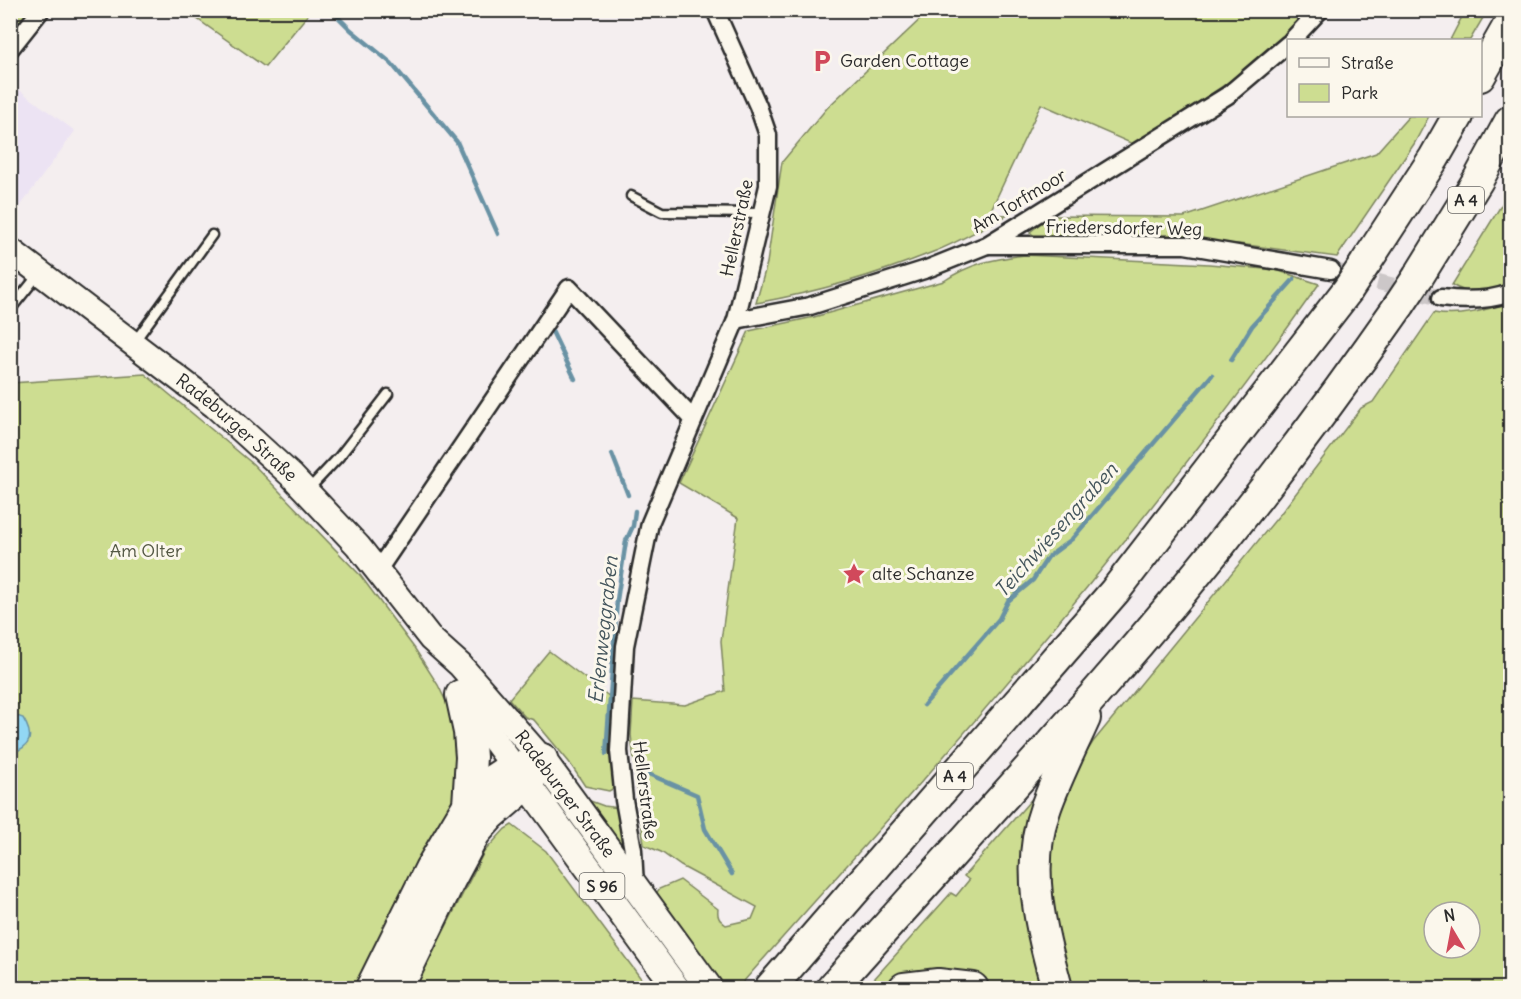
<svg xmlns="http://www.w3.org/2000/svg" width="1521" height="999" font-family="Delius,sans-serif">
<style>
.built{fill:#ece3f3}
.green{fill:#cddd91;stroke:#7c845e;stroke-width:1.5;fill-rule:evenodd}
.water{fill:#92d7f4;stroke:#6992a4;stroke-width:1.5}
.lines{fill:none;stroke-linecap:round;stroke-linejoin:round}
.stream{stroke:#6992a4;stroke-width:4.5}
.street-tunnel{stroke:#ccc7c8;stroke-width:16;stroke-dasharray:16 8;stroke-linecap:butt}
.lane-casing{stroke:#2b2b2b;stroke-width:13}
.street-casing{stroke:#2b2b2b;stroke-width:21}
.secondary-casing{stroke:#2b2b2b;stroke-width:28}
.primary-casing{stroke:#2b2b2b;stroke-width:30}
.highway-casing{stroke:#2b2b2b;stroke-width:34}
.lane{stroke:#fbf7ec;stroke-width:8}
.street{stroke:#fbf7ec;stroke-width:16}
.secondary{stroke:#fbf7ec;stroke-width:24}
.primary{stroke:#fbf7ec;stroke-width:26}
.highway{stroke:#fbf7ec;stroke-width:30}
.highway-bridge-casing{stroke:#2b2b2b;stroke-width:34;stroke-linecap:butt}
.highway-bridge{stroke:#fbf7ec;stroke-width:30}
.labels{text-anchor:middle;stroke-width:6;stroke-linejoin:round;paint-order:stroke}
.shield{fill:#fbf7ec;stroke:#696865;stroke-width:1.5}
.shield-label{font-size:16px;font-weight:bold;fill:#2b2b2b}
.poi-label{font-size:18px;fill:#2b2b2b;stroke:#fbf7ec;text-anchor:start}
.street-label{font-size:18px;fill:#2b2b2b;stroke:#fbf7ec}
.park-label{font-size:18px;fill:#545844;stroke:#fbf7ec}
.water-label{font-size:20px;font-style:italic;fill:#45565d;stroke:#fbf7ec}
</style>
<rect width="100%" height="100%" fill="#f4eeef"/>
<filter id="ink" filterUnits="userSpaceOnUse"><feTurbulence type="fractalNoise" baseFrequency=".0167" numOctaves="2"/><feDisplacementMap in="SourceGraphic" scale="12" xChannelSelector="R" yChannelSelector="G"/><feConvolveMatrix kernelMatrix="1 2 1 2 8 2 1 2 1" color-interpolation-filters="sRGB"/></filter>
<g filter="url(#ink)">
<path class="built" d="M11 84 75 131 11 219Z"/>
<g class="green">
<path d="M11 11H34L11 40Z"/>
<path d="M186 11H311L265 67Z"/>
<path d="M929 11H1311L1230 81 1135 145 1041 104 989 214 1008 215C983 227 959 242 933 252 876 275 817 292 756 303L767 263 782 162 827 108Z"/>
<path d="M1465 11H1487L1470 40H1450Z"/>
<path d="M1409 116H1429L1414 144 1337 257 1239 244 1034 236 1030 232 1050 216 1184 217 1376 153Z"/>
<path d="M1510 191V282C1488 292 1474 298 1452 285Z"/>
<path d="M1025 255 1209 264 1276 270 1319 284C1197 456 1064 620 924 779 862 849 799 918 738 988H723L655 896 659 889 680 880 718 909C717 917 719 920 726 925L752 919 757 907 681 866 661 852 644 845 631 735 633 701 685 705 725 691 721 641 738 518 679 483 749 331 814 317 944 281C971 263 993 259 1025 255Z"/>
<path d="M1510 302V988H1067L1050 924 1046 847 1068 781 1093 742 1281 513 1361 408 1373 402 1434 313C1460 318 1486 310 1510 302ZM1434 912H1470V948H1434Z"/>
<path d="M145 374 253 464 360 575 415 649 438 685 450 710 457 752 458 792 361 988H11V383Z"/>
<path d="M549 651 614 700 612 733 616 787 609 791 585 786 569 762 534 720 525 717 509 699Z"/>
<path d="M1037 793 1045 988H993L982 983H896L884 988H866L951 893 956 896 969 880 964 876Z"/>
<path d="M582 798 604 806 619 808 626 851 624 853Z"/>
<path d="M512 825 546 851 648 988H415L484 852 505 829Z"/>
</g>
<path class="water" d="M11 714 23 718C34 736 32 747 11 753Z"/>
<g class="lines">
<g class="stream">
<path d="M331 10 351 30 391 63 457 142 498 234"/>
<path d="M551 329 575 379"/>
<path d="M1231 360 1252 326 1294 279"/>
<path d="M612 454 628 495"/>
<path d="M924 705 999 619 1008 601 1033 580 1048 557 1072 539 1212 375"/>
<path d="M606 754 617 600 626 541 633 526 635 511"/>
<path d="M637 769 697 795 705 829 732 874"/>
</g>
<path class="street-tunnel" d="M1331 270 1441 298"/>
<g class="lane-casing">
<g id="lane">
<path d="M631 196 662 212 762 213"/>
<path d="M10 310 38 275"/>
<path d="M135 341 212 235"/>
<path d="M307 491 339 457 388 394"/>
</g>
</g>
<g class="street-casing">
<g id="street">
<path d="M1292 40 1320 10"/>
<path d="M10 49 41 10"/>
<path d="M988 245H1185L1331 270"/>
<path d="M1441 298C1464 301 1488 301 1510 293"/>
<path d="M736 320 810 306 927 269 987 245 1228 95 1288 44"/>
<path d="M378 570 569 288 693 419"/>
<path d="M635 886 633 850 624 800 619 751 625 646 650 523 736 320 768 186V135L758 106 715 10"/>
</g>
</g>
<g class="secondary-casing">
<g id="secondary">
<path id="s1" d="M10 250 215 406 292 476 358 546 431 639 460 665 542 759"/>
<path d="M464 699 525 782"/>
</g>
</g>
<g class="primary-casing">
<g id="primary">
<path d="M542 759 709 988"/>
<path d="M527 784 676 988"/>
</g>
</g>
<g class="highway-casing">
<g id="highway">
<path d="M1480 76 1510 23"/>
<path d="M1365 264 1434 158 1458 116"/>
<path d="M1418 277 1478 180 1510 121"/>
<path d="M461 695 469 732 471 757 468 805"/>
<path d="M371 988 430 869 468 805 491 781 503 773 542 759"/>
<path d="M398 988 450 880 475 833 490 816 527 784 542 759"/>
<path d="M770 988 1115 591 1347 291"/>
<path d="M832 988C919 890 1008 793 1095 694 1204 570 1306 439 1400 304"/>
<path d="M904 988 938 984 973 988"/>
<path d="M1057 988C1041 929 1024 867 1046 807 1057 776 1072 747 1085 718"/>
</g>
</g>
<use href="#lane" class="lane"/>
<use href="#street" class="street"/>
<use href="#secondary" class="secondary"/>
<use href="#primary" class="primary"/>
<use href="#highway" class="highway"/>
<g class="highway-bridge-casing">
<g id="highway-bridge">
<path d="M1347 291 1365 264"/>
<path d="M1400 304 1418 277"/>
</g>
</g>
<use href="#highway-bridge" class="highway-bridge"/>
</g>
</g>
<defs>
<g id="parking-bare" transform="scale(1.8)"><path d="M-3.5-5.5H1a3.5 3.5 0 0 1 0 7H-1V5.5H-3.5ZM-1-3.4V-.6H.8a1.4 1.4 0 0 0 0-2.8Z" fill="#d1495b" stroke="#fbf7ec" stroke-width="2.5" paint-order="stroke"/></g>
<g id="sight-bare" transform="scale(1.8)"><path d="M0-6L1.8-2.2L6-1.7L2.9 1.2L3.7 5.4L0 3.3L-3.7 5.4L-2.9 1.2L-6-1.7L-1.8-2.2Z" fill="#d1495b" stroke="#fbf7ec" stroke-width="2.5" paint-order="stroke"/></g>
</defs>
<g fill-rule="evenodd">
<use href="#parking-bare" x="822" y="61"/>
<use href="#sight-bare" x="854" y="574"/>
</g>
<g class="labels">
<g class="shield">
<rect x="1448" y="187" width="36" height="26" rx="4.5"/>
<rect x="937" y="763" width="36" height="26" rx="4.5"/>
<rect x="579.5" y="873" width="45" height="26" rx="4.5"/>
</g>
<g class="shield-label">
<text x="1466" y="206">A 4</text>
<text x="955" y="782">A 4</text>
<text x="602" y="892">S 96</text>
</g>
<g class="poi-label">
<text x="840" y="67">Garden Cottage</text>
<text x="872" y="580">alte Schanze</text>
</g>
<g class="street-label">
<text transform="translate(1019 201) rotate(-31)" y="6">Am Torfmoor</text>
<text transform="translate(737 228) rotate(-78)" y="6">Hellerstraße</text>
<text transform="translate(1124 228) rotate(1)" y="6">Friedersdorfer Weg</text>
<text dy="6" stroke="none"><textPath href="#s1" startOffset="288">Radeburger Straße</textPath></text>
<text transform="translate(645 790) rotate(83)" y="6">Hellerstraße</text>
<text transform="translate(565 794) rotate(53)" y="6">Radeburger Straße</text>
</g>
<g class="park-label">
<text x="146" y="557">Am Olter</text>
</g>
<g class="water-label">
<text transform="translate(1056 530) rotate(-48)" y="7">Teichwiesengraben</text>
<text transform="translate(603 630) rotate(-84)" y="7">Erlenweggraben</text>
</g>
</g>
<rect width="1521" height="999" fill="none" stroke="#fbf7ec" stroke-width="36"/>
<rect x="18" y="18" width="1485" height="963" fill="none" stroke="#2b2b2b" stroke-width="2" filter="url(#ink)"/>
<rect x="1287" y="39" width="195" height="78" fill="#fbf7ec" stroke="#a8a59f" stroke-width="1.5"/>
<rect x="1299" y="58" width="30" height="9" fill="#fbf7ec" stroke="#a8a59f" stroke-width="1.5"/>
<text x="1341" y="69" font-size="18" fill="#2b2b2b">Straße</text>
<rect x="1299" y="84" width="30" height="18" fill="#cddd91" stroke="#a8a59f" stroke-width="1.5"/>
<text x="1341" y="99" font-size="18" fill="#2b2b2b">Park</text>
<g transform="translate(1452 930) rotate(350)"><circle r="28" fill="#fbf7ec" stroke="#a8a59f" stroke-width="1.5"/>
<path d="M0-4.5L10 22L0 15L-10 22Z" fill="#d1495b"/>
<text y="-9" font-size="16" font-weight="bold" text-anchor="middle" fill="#2b2b2b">N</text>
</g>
</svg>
